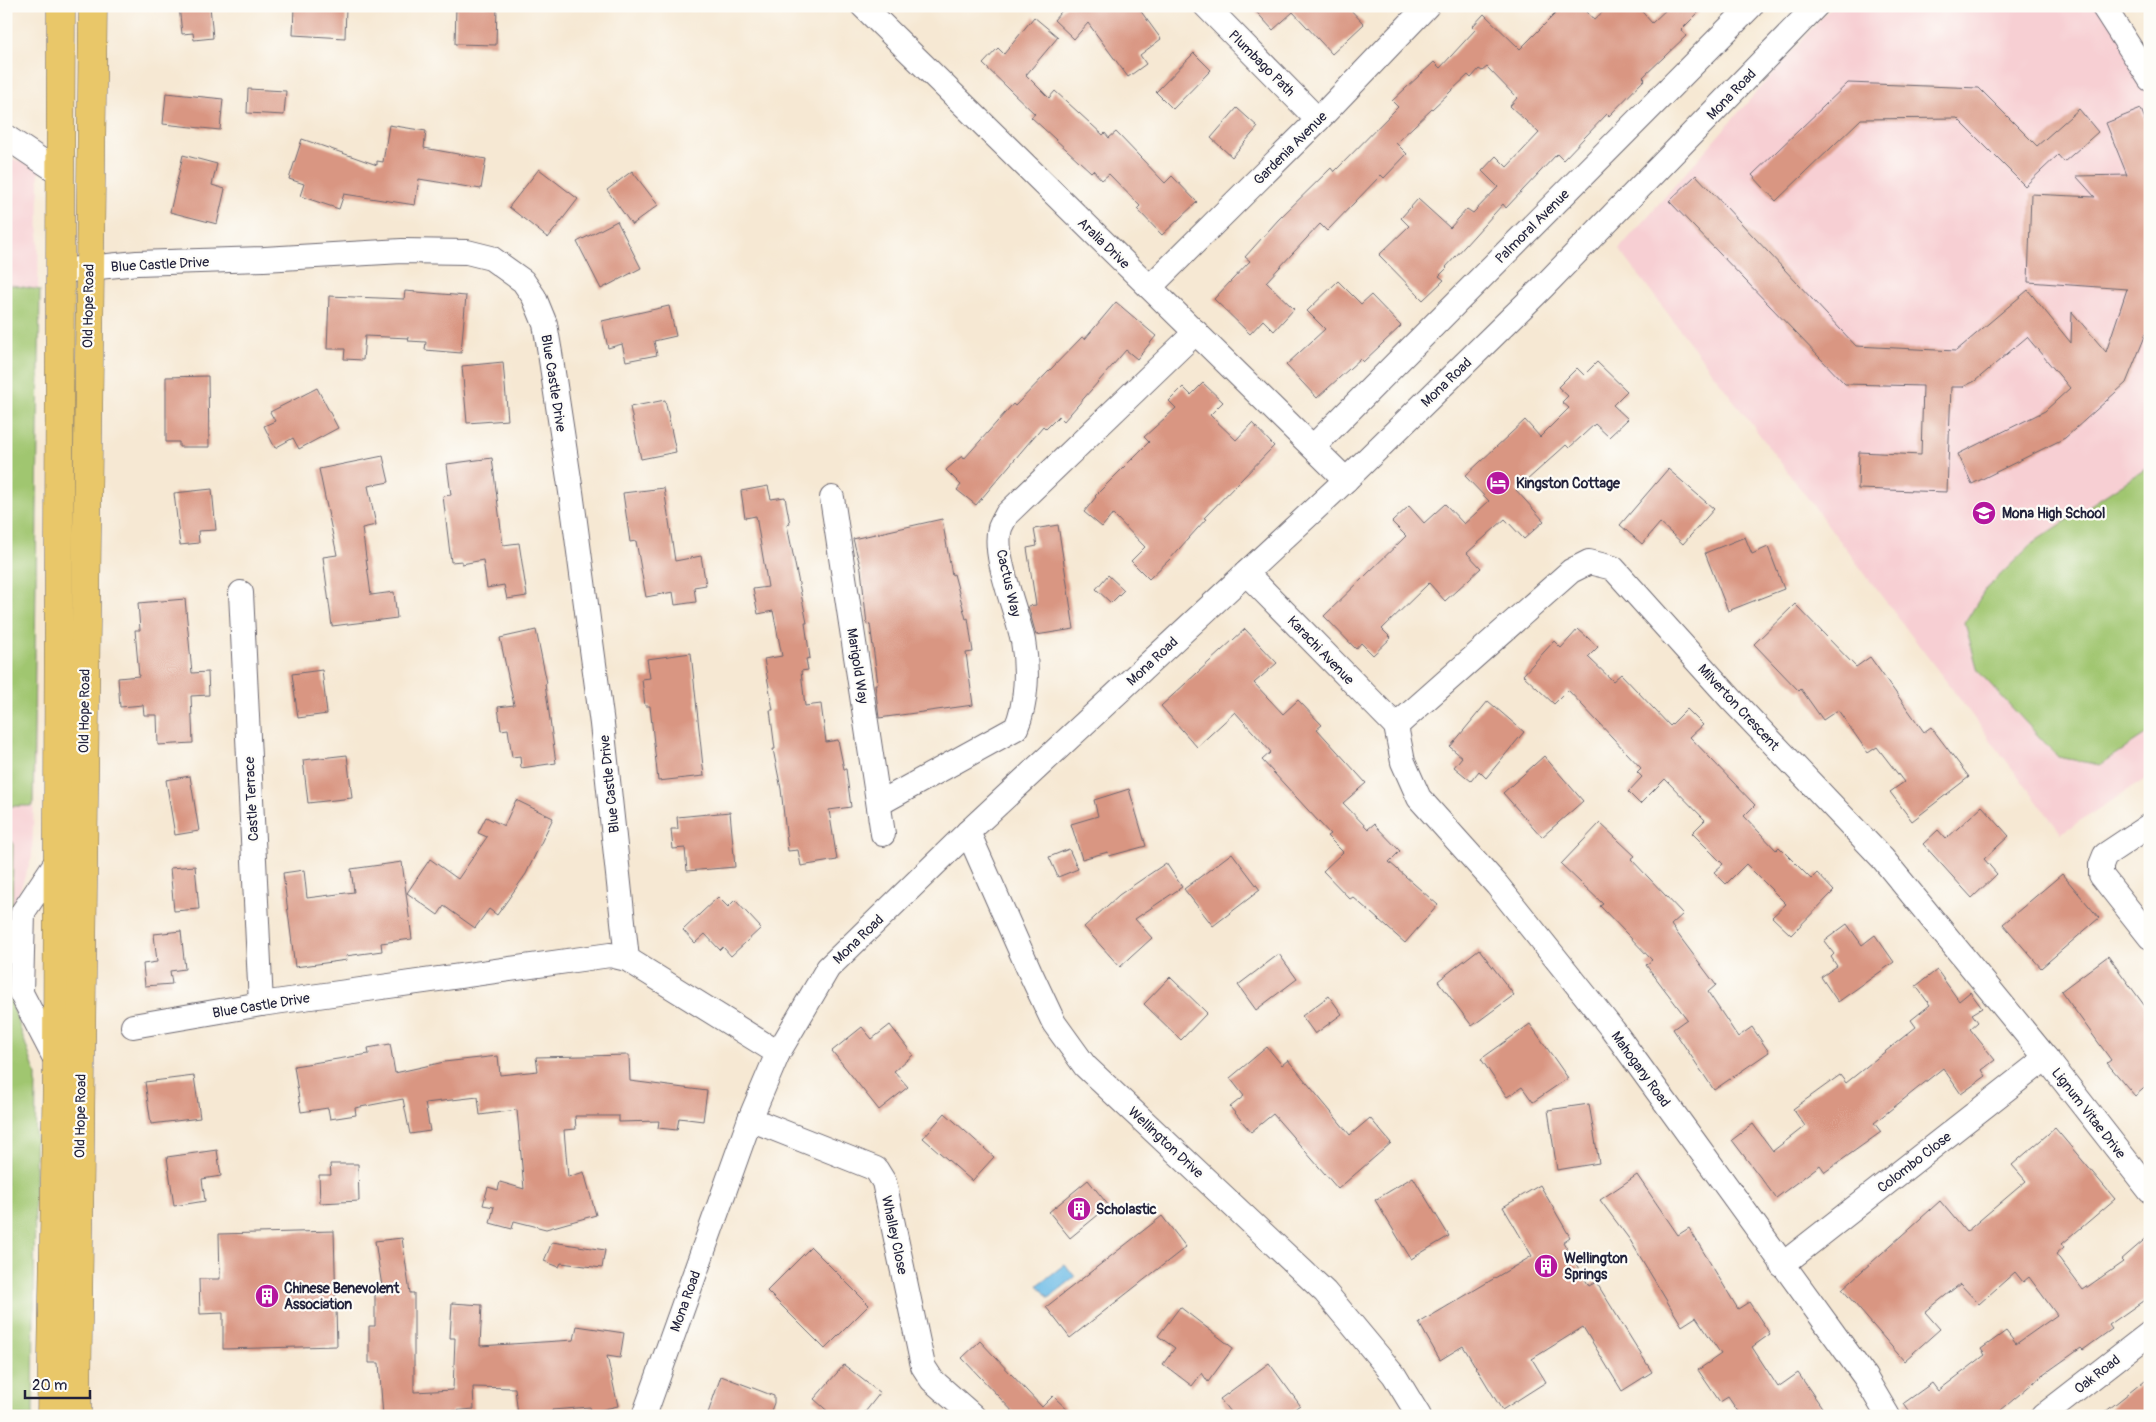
<svg xmlns="http://www.w3.org/2000/svg" width="2156" height="1422" font-family="Pangolin,sans-serif">
<style>
.built{fill:#f7cfd3}
.green{fill:#a0c670;stroke:#617456}
.water{fill:#6cbbe6;stroke:#476e90}
.building{fill:#d99682}
.lines{fill:none;stroke-linecap:round;stroke-linejoin:round}
.minor-casing{stroke:#6c6770;stroke-width:26}
.major-casing{stroke:#6c6770;stroke-width:29}
.minor{stroke:#fff;stroke-width:24}
.major{stroke:#e9c769;stroke-width:28}
.labels{text-anchor:middle;stroke-width:4.5;stroke-linejoin:round;paint-order:stroke}
.street-label{font-size:14px;fill:#22223b;stroke:#fdfcf7}
.poi-label{font-size:14px;font-weight:bold;fill:#22223b;stroke:#fdfcf7;text-anchor:start}
</style>
<rect width="100%" height="100%" fill="#fdfcf7"/>
<filter id="ink" filterUnits="userSpaceOnUse"><feTurbulence type="fractalNoise" baseFrequency=".02" numOctaves="2"/><feDisplacementMap in="SourceGraphic" scale="10" xChannelSelector="R" yChannelSelector="G"/><feConvolveMatrix kernelMatrix="1 2 1 2 8 2 1 2 1" color-interpolation-filters="sRGB"/></filter>
<filter id="wash" filterUnits="userSpaceOnUse"><feTurbulence type="fractalNoise" baseFrequency=".0096" numOctaves="4" result="noise"/><feDisplacementMap in="SourceGraphic" scale="20" xChannelSelector="R" yChannelSelector="G"/><feGaussianBlur stdDeviation="1.12" result="paint"/><feColorMatrix in="noise" values="0 0 0 0 0 0 0 0 0 0 0 0 0 0 0 0 0 1.4 0 .05"/><feComposite in="paint" operator="in"/></filter>
<g filter="url(#wash)">
<rect width="100%" height="100%" fill="#f6e8d3"/>
<g class="built">
<path d="M1832 6H2103L2150 79V776L2061 833 1619 249Z"/>
<path d="M6 156 39 169 35 770 32 857 13 909 11 1001 36 1075 33 1416H6Z"/>
</g>
<g class="green">
<path d="M6 284 40 290 33 806H6Z"/>
<path d="M2150 466V732L2100 765 2058 757 1978 671 1965 623 1985 590 2034 542Z"/>
<path d="M6 841 13 842 11 1001 36 1075 33 1416H6Z"/>
</g>
<path class="water" d="M1065 1264 1075 1277 1049 1298 1038 1285Z"/>
<g id="blocks">
<g class="building">
<path d="M179 6H210L213 38 194 40 193 33 182 34Z"/>
<path d="M294 6H346L345 38 293 35Z"/>
<path d="M456 6H497L496 45 455 44Z"/>
<path d="M1066 6H1137L1161 39 1140 55 1146 64 1128 77 1088 23 1074 39 1054 20Z"/>
<path d="M1251 6H1347L1364 24 1332 54 1293 12 1273 30Z"/>
<path d="M1563 6H1582L1594 20 1609 6H1637L1652 23 1670 6H1705L1681 30 1686 36 1643 77 1645 79 1609 116 1607 114 1563 160 1557 154 1506 208 1503 204 1446 267 1447 268 1439 276 1444 280 1423 300 1379 255 1409 226 1401 218 1418 199 1450 228 1467 209 1473 213 1498 187 1482 171 1496 156 1507 167 1539 133 1510 106 1517 98 1487 67 1482 71 1479 69 1471 78 1468 75 1396 143 1407 154 1384 178 1381 175 1327 231 1320 224 1266 282 1294 309 1274 331 1263 320 1250 334 1214 299 1250 261 1245 257 1278 220 1331 168 1334 172 1398 107 1392 101 1434 62 1440 68 1475 30 1472 27 1484 14 1520 49Z"/>
<path d="M1034 17 1058 37 1026 75 1049 98 1055 91 1103 135 1105 133 1109 138 1116 132 1165 183 1172 176 1197 202 1162 235 1137 209 1140 206 1109 174 1102 180 1093 170 1091 172 1031 117 1035 114 983 64 998 48 1004 54Z"/>
<path d="M1194 53 1211 70 1173 109 1156 92Z"/>
<path d="M1848 83 1979 88 2037 146 2079 109 2098 132 2064 162 2058 155 2025 186 1957 118 1861 119 1776 201 1752 175Z"/>
<path d="M248 89 286 91 284 115 247 113Z"/>
<path d="M166 93 223 99 220 130 163 124Z"/>
<path d="M1237 108 1258 127 1232 157 1211 138Z"/>
<path d="M2141 109 2150 132V324L2126 383 2065 438 1972 484 1958 454 2045 411 2070 388 2027 337 1975 381 1963 387H1951L1947 492 1858 489 1859 452 1921 455 1923 386 1845 384 1669 201 1696 175 1856 346 1956 351 2028 290 2071 343 2072 312 2106 352 2127 289 2028 282 2031 194 2095 197 2076 176 2127 175 2106 123Z"/>
<path d="M389 125 426 131 424 148 486 159 481 189 419 179 415 205 344 194 339 209 300 196 304 184 289 179 302 139 377 165V161L383 162Z"/>
<path d="M183 155 217 164 212 185 225 189 217 224 170 212Z"/>
<path d="M539 169 578 199 548 238 509 207Z"/>
<path d="M632 171 658 205 632 225 607 190Z"/>
<path d="M617 221 641 268 601 289 577 242Z"/>
<path d="M1338 281 1361 304 1371 295 1401 326 1363 362 1360 359 1317 398 1286 365 1325 329 1307 311Z"/>
<path d="M405 291 466 296 461 353 425 350 426 342 408 341 409 338 365 336 363 360 344 359 345 349H327L329 296 404 299Z"/>
<path d="M1116 302 1156 336 1137 359 1126 350 1064 421 1059 416 1046 429 1043 426 976 505 957 490 961 485 946 470 962 456 964 459 1013 404 1015 406 1082 337 1085 339Z"/>
<path d="M669 306 676 336 654 341 657 355 626 361 622 344 608 348 602 321Z"/>
<path d="M503 362 508 420 467 423 462 366Z"/>
<path d="M1597 362 1627 391 1613 405 1628 419 1609 437 1595 424 1569 448 1566 445 1516 490 1544 521 1524 539 1505 519 1467 553 1481 568 1445 601 1429 583 1382 629 1391 638 1373 655 1361 643 1356 649 1324 616 1406 536 1392 522 1409 506 1424 523 1445 504 1464 524 1489 501 1465 476 1525 420 1540 437 1569 408 1562 402 1568 396 1558 387 1577 368 1584 375Z"/>
<path d="M208 376 209 447H179V442H166V377Z"/>
<path d="M1203 383 1223 402 1210 415 1236 440 1252 423 1274 446 1204 518 1206 519 1170 559 1149 579 1131 561 1145 547 1113 514 1102 527 1084 512 1096 497 1095 496 1149 442 1144 437 1176 408 1169 401 1183 387 1191 395Z"/>
<path d="M317 388 338 428 299 449 293 438 275 448 264 426 275 421 270 412Z"/>
<path d="M665 400 676 452 641 459 630 407Z"/>
<path d="M383 456 389 482 368 486 376 525 362 528 371 595 394 592 397 618 332 626 323 557 337 555 319 469Z"/>
<path d="M492 458 503 545 519 543 527 596 507 599 504 585 487 588 483 560 462 564V561L451 562 443 496 451 495 447 464Z"/>
<path d="M1668 469 1714 509 1683 544 1660 523 1642 544 1620 525Z"/>
<path d="M768 486 771 499 785 497 790 524 787 525 807 623H805L810 658 806 659 808 670 801 671 805 706 821 704 826 742 838 740 844 769H846L851 807 829 810 837 860 801 866 798 850 788 851 781 789 773 749H775L770 710H773L764 659 782 656 773 611 758 614 753 589 768 587 756 516 745 518 741 491Z"/>
<path d="M664 488 675 561 701 556 706 585 694 587 696 602 675 605 673 592 646 597 636 541 630 542 623 493Z"/>
<path d="M212 489 216 530 198 531 199 543 180 545 174 493Z"/>
<path d="M942 519 952 575 954 574 966 619 968 618 973 652 966 653 973 705 879 718 875 684H878L870 624 867 625 861 569 853 539Z"/>
<path d="M1058 525 1074 629 1036 635 1028 606 1036 605 1027 548 1037 546 1034 529Z"/>
<path d="M1745 537 1752 554 1768 547 1784 589 1728 611 1705 553Z"/>
<path d="M1108 575 1124 590 1111 603 1096 589Z"/>
<path d="M185 599 192 673 208 672 209 695 191 696 193 743 158 745 157 715H144L143 705 120 707 118 678 139 676 135 630H140L138 603Z"/>
<path d="M1795 604 1856 667 1870 657 1924 732 1931 727 1969 777 1912 821 1890 792 1904 782 1877 747 1868 753 1838 710 1823 720 1801 689 1799 691 1754 644Z"/>
<path d="M1245 629 1277 663 1254 683 1283 714 1298 700 1322 725 1317 729 1366 783 1343 803 1368 829 1374 824 1400 851 1389 862 1438 905 1405 943 1353 897 1350 899 1323 871 1343 852 1327 836 1330 834 1262 760 1271 752 1235 712 1197 747 1161 706Z"/>
<path d="M1578 629 1598 647 1588 657 1613 681 1621 674 1670 726 1687 709 1703 725 1690 737 1755 805 1744 816 1776 850 1779 847 1811 879 1817 873 1834 891 1791 935 1772 917 1786 904 1746 864 1726 884 1714 872 1723 864 1692 833 1705 820 1665 779 1640 804 1628 792 1642 777 1637 772 1641 768 1568 690 1554 704 1523 675 1554 641 1561 648Z"/>
<path d="M536 630 547 683 545 684 556 763 521 768 520 756 512 757 508 729 501 730 498 707 514 705 500 638Z"/>
<path d="M691 653 704 776 658 781 650 706H645L642 679 650 678 647 659Z"/>
<path d="M322 670 327 714 298 718 292 674Z"/>
<path d="M1488 701 1524 732 1486 778 1479 771 1471 781 1454 767 1462 757 1450 747Z"/>
<path d="M347 755 352 798 308 803 303 760Z"/>
<path d="M1544 756 1583 801 1542 837 1503 793Z"/>
<path d="M190 776 199 831 175 835 166 780Z"/>
<path d="M1129 789 1146 846 1109 856 1108 852 1082 859 1071 824 1098 816 1094 800Z"/>
<path d="M516 800 553 818 526 874 497 915 489 909 475 928 444 906 438 915 407 893 430 859 458 879 487 837 478 833 486 817 504 826Z"/>
<path d="M1982 806 2009 836 1984 859 1997 874 1972 898 1923 844 1938 830 1946 839Z"/>
<path d="M730 812 735 867 687 871 685 848 673 849 671 829H678L677 817Z"/>
<path d="M1600 823 1635 856 1631 859 1683 914 1671 925 1716 985 1708 992 1738 1037 1752 1027 1769 1052 1714 1090 1673 1029 1687 1019 1646 965 1652 960 1600 906 1603 904 1561 864Z"/>
<path d="M1069 849 1078 869 1058 877 1049 857Z"/>
<path d="M1232 853 1260 890 1213 926 1184 889Z"/>
<path d="M402 862 412 939 381 943 382 951 346 956 347 960 295 967 283 873 304 870 307 898 354 892 351 869Z"/>
<path d="M1166 863 1182 887 1135 919 1152 938 1120 967 1084 927 1119 895Z"/>
<path d="M195 866 199 909 174 911 170 868Z"/>
<path d="M2062 874 2099 918 2041 968 2003 924Z"/>
<path d="M718 897 728 907 735 900 761 928 731 956 723 947 720 950 705 934 695 943 683 930Z"/>
<path d="M1847 924 1862 945 1875 935 1894 962 1838 1002 1821 977 1837 966 1831 957 1834 954 1824 941Z"/>
<path d="M181 931 185 969 170 971 172 984 145 986 143 964 157 962 154 934Z"/>
<path d="M1479 949 1514 995 1472 1026 1438 981Z"/>
<path d="M1279 954 1297 979 1256 1010 1238 985Z"/>
<path d="M2108 956 2150 1013V1083L2135 1096 2107 1063 2111 1060 2061 991Z"/>
<path d="M1937 970 1959 1001 1970 992 1982 1008 1972 1014 1978 1022 1970 1029 1995 1060 1982 1070 1986 1076 1961 1094 1943 1068 1874 1123 1881 1132 1825 1172 1820 1165 1776 1198 1732 1140 1753 1124 1773 1151 1805 1126 1793 1109 1840 1075 1846 1083 1916 1027 1911 1020 1930 1005 1916 986Z"/>
<path d="M1170 977 1207 1013 1181 1040 1144 1004Z"/>
<path d="M1329 996 1342 1014 1315 1034 1302 1016Z"/>
<path d="M1530 1024 1568 1078 1533 1102 1522 1087 1507 1097 1481 1059Z"/>
<path d="M890 1025 913 1055 894 1071 908 1087 879 1110 832 1051 862 1027 872 1039Z"/>
<path d="M390 1044 395 1073 444 1062 498 1056 500 1075 538 1071 536 1057 629 1055 630 1081 707 1091 703 1121 679 1118 677 1130 658 1128 659 1121 619 1122V1116H575L576 1129 564 1130 568 1177 584 1172 596 1215 546 1229 514 1221 512 1229 490 1223 494 1207 483 1205 488 1187 498 1190 500 1182 524 1189 517 1110 480 1115 478 1097 425 1103 430 1131 410 1134 403 1099 355 1108 356 1115 330 1119 328 1108 301 1112 294 1066 369 1054 368 1048Z"/>
<path d="M1267 1047 1282 1065 1288 1060 1350 1135 1370 1118 1391 1143 1338 1189 1273 1114 1251 1132 1230 1107 1244 1096 1230 1078Z"/>
<path d="M194 1076 200 1118 151 1124 145 1082Z"/>
<path d="M1589 1104 1599 1163 1557 1170 1548 1110Z"/>
<path d="M945 1113 994 1157 972 1181 923 1138Z"/>
<path d="M2055 1128 2115 1199 2062 1244 2064 1247 2056 1254 2083 1290 2123 1262 2121 1260 2150 1235V1296L2109 1325 2112 1329 2083 1350 2081 1348 2040 1377 1994 1416H1913L1904 1403 1932 1383 1938 1391 1985 1355 1981 1349 2006 1331 2016 1344 2057 1315 2029 1277 2023 1282 2015 1272 1979 1304 1960 1284 1925 1312 1940 1329 1904 1361 1842 1289 1940 1201 1966 1232 2026 1181 2012 1165Z"/>
<path d="M217 1150 221 1176 202 1179 205 1201 174 1206 167 1157Z"/>
<path d="M330 1164H358L359 1201 320 1203 319 1175H331Z"/>
<path d="M1637 1175 1678 1235 1689 1228 1738 1309 1749 1302 1770 1334 1752 1347 1778 1387 1798 1373 1828 1416H1741L1728 1397 1720 1402 1698 1370 1721 1354 1696 1317 1682 1326 1630 1240 1600 1200Z"/>
<path d="M1413 1177 1449 1236 1411 1259 1375 1200Z"/>
<path d="M1088 1180 1109 1206 1070 1238 1049 1212Z"/>
<path d="M1540 1185 1570 1237 1563 1242 1589 1286 1596 1282 1652 1372 1622 1391 1583 1327 1532 1359 1546 1382 1502 1410 1463 1346 1440 1360 1419 1323 1532 1256 1503 1207Z"/>
<path d="M1162 1216 1186 1247 1070 1338 1046 1307Z"/>
<path d="M334 1231 337 1346 223 1349V1313L200 1314 199 1279H220L219 1234Z"/>
<path d="M402 1238 410 1293H414V1392L453 1390 455 1338H450L452 1303 482 1305 480 1346 574 1340 577 1326 624 1333 620 1358 607 1356 618 1406 591 1412 590 1407 552 1410 553 1416H518L515 1388 473 1387 474 1409 452 1411V1416H383L379 1363H369V1326H375V1294L383 1293 375 1241Z"/>
<path d="M552 1242 605 1250 602 1268 561 1263 559 1267 544 1261Z"/>
<path d="M811 1247 869 1305 825 1349 767 1291Z"/>
<path d="M1180 1307 1233 1348 1208 1382 1202 1373 1192 1386 1163 1364 1175 1348 1158 1336Z"/>
<path d="M980 1341 1042 1407 1053 1396 1074 1416H1017L962 1358Z"/>
<path d="M1269 1363 1300 1405 1285 1416H1233L1220 1399Z"/>
<path d="M844 1365 880 1393 862 1416H833L814 1399Z"/>
<path d="M721 1376 774 1396V1403L769 1416H707Z"/>
<path d="M2150 1376V1416H2100L2124 1397Z"/>
</g>
</g>
</g>
<g filter="url(#ink)">
<use href="#blocks" fill-opacity="0" stroke="#6c6770" stroke-width="1"/>
<g class="lines">
<g class="minor-casing">
<g id="minor">
<path d="M863 6 1346 480"/>
<path d="M1206 6 1318 120"/>
<path d="M2103 6 2150 79"/>
<path d="M6 137 60 173"/>
<path d="M60 271 137 263 264 259 402 251 467 252 491 258 523 281 534 297 545 324 550 353 571 492 602 724 627 959"/>
<path d="M1150 287 1318 120 1427 6"/>
<path d="M1313 447 1751 6"/>
<path d="M832 498 883 834"/>
<path d="M1246 573 1396 726"/>
<path d="M241 593 261 1004"/>
<path d="M1396 726 1571 571 1589 562 1613 568 1731 699 1883 859 2046 1058 2150 1191"/>
<path d="M1396 726 1403 762 1419 798 1497 885 1613 1030 1865 1377 1888 1416"/>
<path d="M880 803 1016 728C1027 703 1028 668 1023 641 1017 611 992 555 1000 528 1002 523 1005 518 1007 514L1196 332"/>
<path d="M2150 825 2105 855 2101 865V875L2150 937"/>
<path d="M968 832 1030 972 1054 1023 1085 1066 1325 1292 1394 1375 1419 1416"/>
<path d="M133 1026 261 1004 610 955 627 959 778 1053"/>
<path d="M57 1062 21 993 23 912 57 861"/>
<path d="M750 1119 876 1169 884 1182 923 1366 932 1380 973 1416"/>
<path d="M1782 1265 2046 1058"/>
<path d="M644 1416 750 1119 778 1053 828 968 968 832 1346 480 1543 287 1816 6"/>
<path d="M2043 1416 2150 1333"/>
</g>
</g>
<g class="major-casing">
<g id="major">
<path d="M51 1416 57 1062 61 6"/>
<path d="M77 1416 93 6"/>
</g>
</g>
<use href="#minor" class="minor"/>
<use href="#major" class="major"/>
</g>
</g>
<defs>
<g id="hotel-disc" transform="scale(1.25)"><circle r="9.5" fill="#b5179e" stroke="#fdfcf7"/><path d="M-6-4.5h1.5V1H6V5H4.5V3h-9V5H-6ZM-4 0a1.8 1.8 0 1 1 3.6 0ZM.5 0V-2.5h3Q6-2.5 6 0Z" fill="#fff"/></g>
<g id="school-disc" transform="scale(1.25)"><circle r="9.5" fill="#b5179e" stroke="#fdfcf7"/><path d="M0-5L7-2L0 1L-7-2ZM-4 1L0 2.5L4 1V4Q0 6-4 4Z" fill="#fff"/></g>
<g id="building-disc" transform="scale(1.25)"><circle r="9.5" fill="#b5179e" stroke="#fdfcf7"/><path d="M-4-6H4V6H1V3H-1V6H-4ZM-2.5-4.3h1.7v1.8h-1.7ZM.8-4.3h1.7v1.8H.8ZM-2.5-1h1.7V.8h-1.7ZM.8-1h1.7V.8H.8Z" fill="#fff"/></g>
</defs>
<g fill-rule="evenodd">
<use href="#hotel-disc" x="1498" y="483"/>
<use href="#school-disc" x="1984" y="513"/>
<use href="#building-disc" x="1079" y="1209"/>
<use href="#building-disc" x="1546" y="1266"/>
<use href="#building-disc" x="267" y="1296"/>
</g>
<g class="labels">
<g class="street-label">
<text transform="translate(1262 63) rotate(45)" y="5">Plumbago Path</text>
<text transform="translate(1731 94) rotate(-46)" y="5">Mona Road</text>
<text transform="translate(1290 148) rotate(-45)" y="5">Gardenia Avenue</text>
<text transform="translate(1532 226) rotate(-45)" y="5">Palmoral Avenue</text>
<text transform="translate(1104 243) rotate(44)" y="5">Aralia Drive</text>
<text transform="translate(160 264) rotate(-3)" y="5">Blue Castle Drive</text>
<text transform="translate(88 306) rotate(-89)" y="5">Old Hope Road</text>
<text transform="translate(1446 382) rotate(-44)" y="5">Mona Road</text>
<text transform="translate(554 383) rotate(81)" y="5">Blue Castle Drive</text>
<text transform="translate(1009 583) rotate(77)" y="5">Cactus Way</text>
<text transform="translate(1321 650) rotate(46)" y="5">Karachi Avenue</text>
<text transform="translate(1152 661) rotate(-43)" y="5">Mona Road</text>
<text transform="translate(858 666) rotate(81)" y="5">Marigold Way</text>
<text transform="translate(1739 707) rotate(47)" y="5">Milverton Crescent</text>
<text transform="translate(84 711) rotate(-89)" y="5">Old Hope Road</text>
<text transform="translate(609 784) rotate(-96)" y="5">Blue Castle Drive</text>
<text transform="translate(251 799) rotate(-93)" y="5">Castle Terrace</text>
<text transform="translate(858 939) rotate(-44)" y="5">Mona Road</text>
<text transform="translate(261 1005) rotate(-9)" y="5">Blue Castle Drive</text>
<text transform="translate(1641 1069) rotate(54)" y="5">Mahogany Road</text>
<text transform="translate(2089 1113) rotate(52)" y="5">Lignum Vitae Drive</text>
<text transform="translate(80 1116) rotate(-89)" y="5">Old Hope Road</text>
<text transform="translate(1166 1142) rotate(43)" y="5">Wellington Drive</text>
<text transform="translate(1914 1162) rotate(-38)" y="5">Colombo Close</text>
<text transform="translate(895 1235) rotate(78)" y="5">Whalley Close</text>
<text transform="translate(685 1301) rotate(-70)" y="5">Mona Road</text>
<text transform="translate(2097 1374) rotate(-38)" y="5">Oak Road</text>
</g>
<g class="poi-label">
<text x="1516" y="488">Kingston Cottage</text>
<text x="2002" y="518">Mona High School</text>
<text x="1096" y="1214">Scholastic</text>
<text x="1564" y="1263">Wellington<tspan x="1564" dy="16">Springs</tspan></text>
<text x="284" y="1293">Chinese Benevolent<tspan x="284" dy="16">Association</tspan></text>
</g>
</g>
<rect width="2156" height="1422" fill="none" stroke="#fdfcf7" stroke-width="25"/>
<path d="M25 1390v8h65v-8" fill="none" stroke="#22223b" stroke-width="2.5"/>
<text x="32" y="1390" font-size="15" fill="#22223b" stroke="#fdfcf7" stroke-width="4" paint-order="stroke">20 m</text>
</svg>
